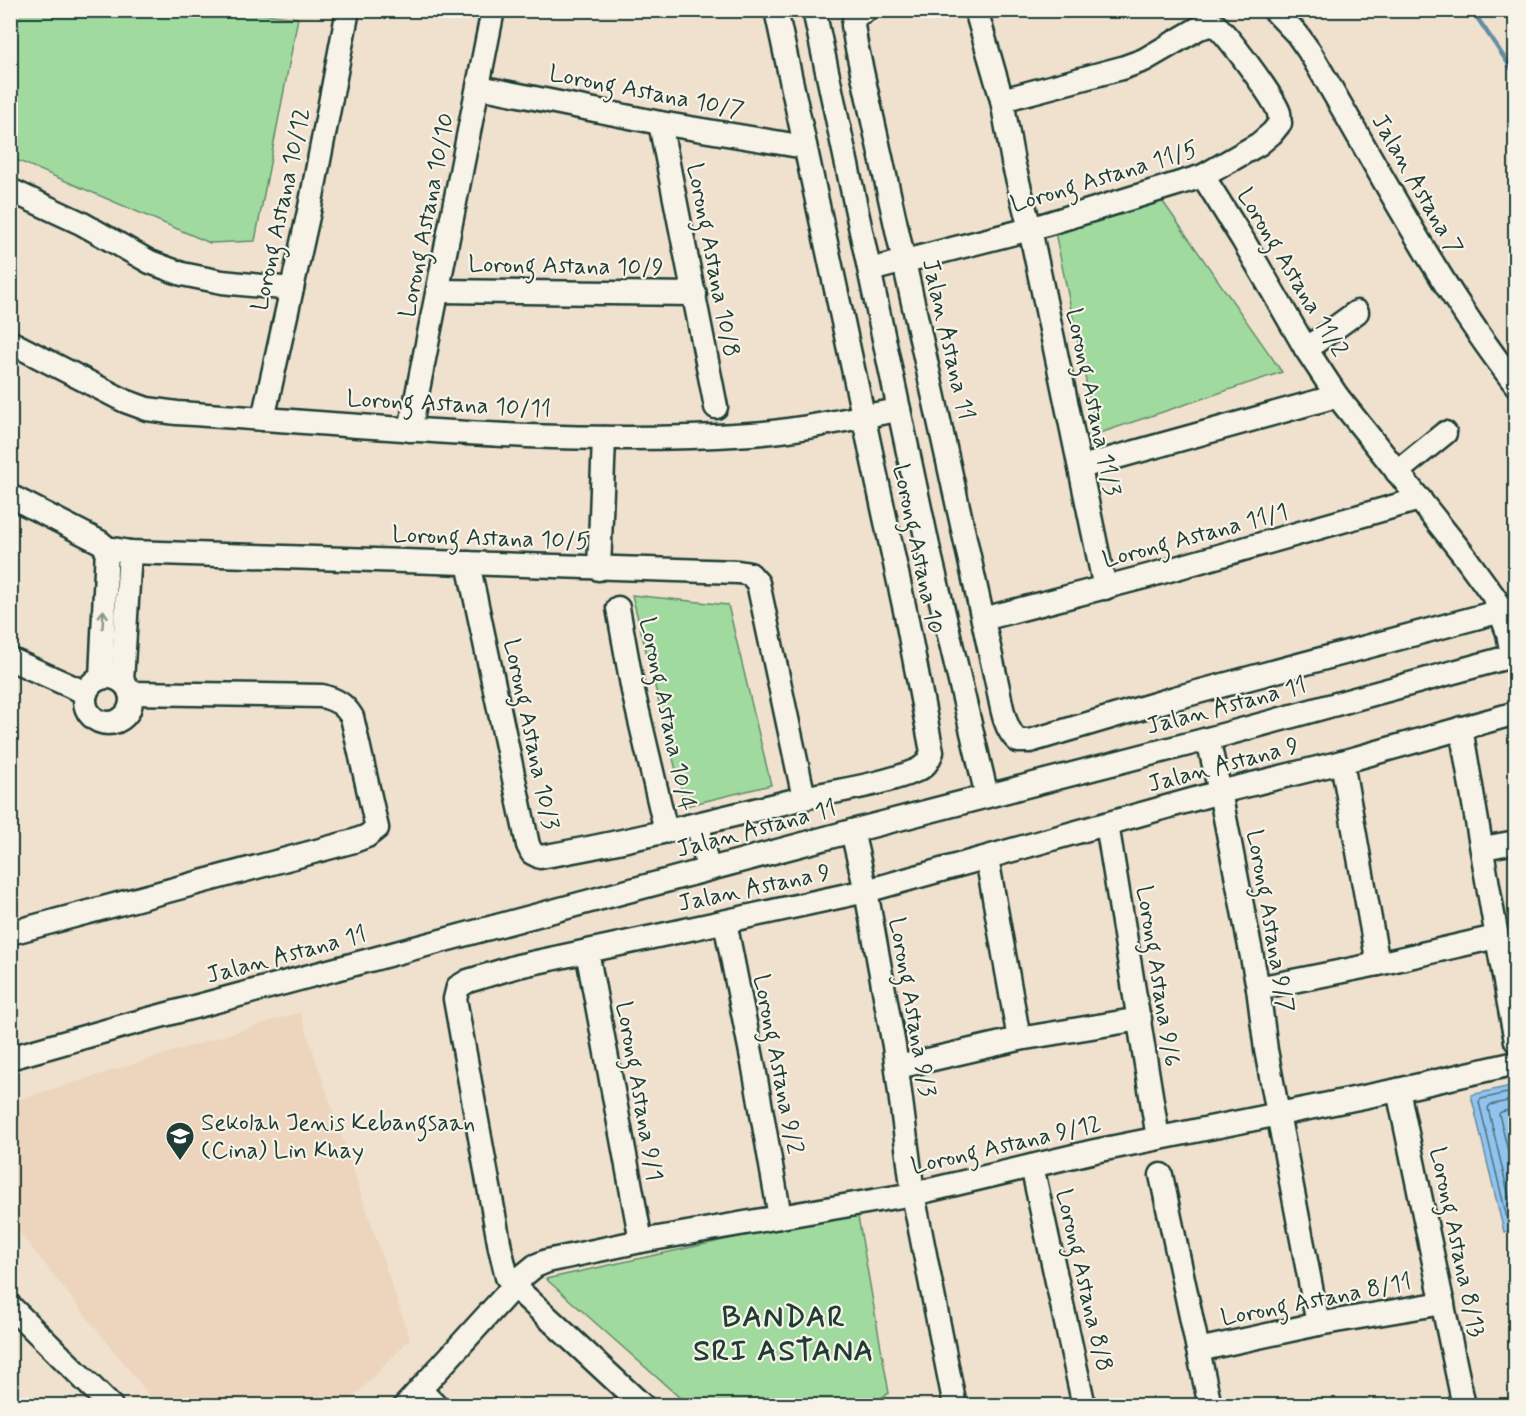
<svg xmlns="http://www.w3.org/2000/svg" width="1526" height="1416" font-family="Mynerve,sans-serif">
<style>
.built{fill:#ecd5bc}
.green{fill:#a1da9f;stroke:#608c6a;stroke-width:1.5}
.water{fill:#92c3ee;stroke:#648da4;stroke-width:1.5}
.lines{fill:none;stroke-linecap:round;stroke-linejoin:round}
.shore{stroke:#4d737e;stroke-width:1.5}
.stream{stroke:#648da4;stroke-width:4.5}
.minor-casing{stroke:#1f3d34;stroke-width:27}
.minor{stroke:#f7f3e8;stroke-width:22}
.oneway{stroke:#8b988e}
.labels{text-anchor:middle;stroke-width:4.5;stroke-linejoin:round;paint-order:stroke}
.street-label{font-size:24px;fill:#1f3d34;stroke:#f7f3e8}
.poi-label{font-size:24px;fill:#1f3d34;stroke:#f7f3e8;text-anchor:start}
.district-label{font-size:30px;font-weight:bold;letter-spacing:1.5px;fill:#1f3d34;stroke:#f7f3e8}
</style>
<rect width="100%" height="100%" fill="#f0e1ce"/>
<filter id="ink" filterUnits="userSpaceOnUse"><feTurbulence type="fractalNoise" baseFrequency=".0167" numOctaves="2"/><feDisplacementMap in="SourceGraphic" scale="12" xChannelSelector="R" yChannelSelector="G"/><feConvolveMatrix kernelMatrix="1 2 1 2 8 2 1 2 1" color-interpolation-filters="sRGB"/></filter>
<g filter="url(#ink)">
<path class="built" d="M300 1012 410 1339 346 1405H157L11 1222V1102Z"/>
<g class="green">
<path d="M236 11 298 18 255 241 210 243 14 159 11 154V11Z"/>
<path d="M1161 199 1282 372 1097 434 1055 232Z"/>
<path d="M632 595 728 605 771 785 685 806Z"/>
<path d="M857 1211 889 1393 869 1405H688L546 1279Z"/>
</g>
<path class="water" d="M1515 1085V1230L1504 1232 1471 1095Z"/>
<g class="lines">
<g class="shore">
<path d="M1516 1091 1481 1099 1479 1102 1508 1222 1516 1224"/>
<path d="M1516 1099 1490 1105 1488 1108 1513 1214 1516 1216"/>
<path d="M1516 1108 1501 1112 1499 1114 1516 1184"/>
</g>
<path class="stream" d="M1472 10 1516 75"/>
<g class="minor-casing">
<g id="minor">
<path d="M814 10 928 546 987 796"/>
<path d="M866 10 855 16 853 25 856 44 996 679C1001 699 1002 727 1018 741H1030L1175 698 1516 607"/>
<path d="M976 10 1002 100 1013 162 1030 229 1105 588"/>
<path d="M1274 10 1297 34 1309 51C1376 163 1435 281 1516 385"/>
<path d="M479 87 660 123 805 147"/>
<path d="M660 123 716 407"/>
<path d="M1203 176 1243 240 1306 349 1337 396 1463 554 1495 598 1508 633 1512 655"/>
<path d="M10 190 81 223 150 262 182 274 222 282 292 289"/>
<path d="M870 270 1030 229 1203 176 1259 144 1272 133 1280 123C1279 120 1280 117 1279 113 1275 99 1226 32 1214 24L1199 28 1144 60 1122 68 1002 100"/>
<path d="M438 291 695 294"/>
<path d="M10 342 125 401 147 409 177 413C368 425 559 447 751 434 800 431 850 418 899 410"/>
<path d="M1306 349 1357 312"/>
<path d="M263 419 310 207 348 10"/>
<path d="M410 430 493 10"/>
<path d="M1081 467 1337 396"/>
<path d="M1397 472 1445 433"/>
<path d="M10 496 100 542 107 548 130 552 738 572 750 574 758 583 804 798"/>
<path d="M468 563 528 845 532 853 540 857C629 842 716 819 804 798 840 790 880 785 915 771 925 767 928 762 932 752L906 615 776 10"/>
<path d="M599 569 604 438"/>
<path d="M618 608 633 691 666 831"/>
<path d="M983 619 1148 576 1420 499"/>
<path d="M10 659 86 693"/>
<circle cx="108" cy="700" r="23"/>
<path d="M101 678 107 548"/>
<path d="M122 681 130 552"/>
<path d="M1461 728C1479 832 1496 937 1516 1041"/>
<path d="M1208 739 1220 792 1258 988 1266 1050 1318 1324"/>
<path d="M1342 762 1378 964"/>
<path d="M1107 824 1158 1138"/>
<path d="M698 825 708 869"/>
<path d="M852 831 866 891 894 1046 913 1194 955 1406"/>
<path d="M1483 848 1516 842"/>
<path d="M987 858 1019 1039"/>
<path d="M725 922 754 1068 780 1217"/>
<path d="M10 933 354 841 367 836 377 828 352 717C344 704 337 700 322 696L130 693"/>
<path d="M587 951 641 1241"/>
<path d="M1258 988 1378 964 1496 937"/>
<path d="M10 1058 123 1026 852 831 1208 739 1516 655"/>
<path d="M898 1067 1019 1039 1140 1019"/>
<path d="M1398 1090 1464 1406"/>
<path d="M1032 1166 1084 1406"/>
<path d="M1161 1175 1210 1406"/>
<path d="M10 1306 111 1406"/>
<path d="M1198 1350 1318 1324 1443 1303"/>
<path d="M420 1390 436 1406"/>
<path d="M405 1406 524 1275 535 1266 547 1261 641 1241 913 1194 1095 1151 1398 1090 1516 1063"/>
<path d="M643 1406 515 1287 507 1277 500 1248 455 999 458 987 468 981 518 966 866 891 1220 792 1342 762 1516 713"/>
</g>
</g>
<use href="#minor" class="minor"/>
</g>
<defs><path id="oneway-shaft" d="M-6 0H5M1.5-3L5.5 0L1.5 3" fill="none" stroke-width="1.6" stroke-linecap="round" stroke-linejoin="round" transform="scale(1.5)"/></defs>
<use class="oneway" href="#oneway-shaft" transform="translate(103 619) rotate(-87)"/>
</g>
<defs>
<g id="school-pin" transform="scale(1.5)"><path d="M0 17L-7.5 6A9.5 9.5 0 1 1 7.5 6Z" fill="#1f3d34" stroke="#f7f3e8"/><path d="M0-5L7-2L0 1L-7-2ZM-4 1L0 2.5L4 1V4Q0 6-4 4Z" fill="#fff"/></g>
</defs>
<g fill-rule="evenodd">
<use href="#school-pin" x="180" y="1136"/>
</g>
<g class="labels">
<g class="street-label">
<text transform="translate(647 91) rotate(11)" y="8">Lorong Astana 10/7</text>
<text transform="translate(1104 176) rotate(-17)" y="8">Lorong Astana 11/5</text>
<text transform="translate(1418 184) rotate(60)" y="8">Jalan Astana 7</text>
<text transform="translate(280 209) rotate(-78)" y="8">Lorong Astana 10/12</text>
<text transform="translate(426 215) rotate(-79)" y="8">Lorong Astana 10/10</text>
<text transform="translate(714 260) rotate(79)" y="8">Lorong Astana 10/8</text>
<text transform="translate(566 265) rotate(1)" y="8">Lorong Astana 10/9</text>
<text transform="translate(1293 272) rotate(59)" y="8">Lorong Astana 11/2</text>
<text transform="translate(949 339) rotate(77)" y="8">Jalan Astana 11</text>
<text transform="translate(1094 402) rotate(78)" y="8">Lorong Astana 11/3</text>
<text transform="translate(449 403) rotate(3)" y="8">Lorong Astana 10/11</text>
<text transform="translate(1195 535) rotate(-15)" y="8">Lorong Astana 11/1</text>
<text transform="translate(491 537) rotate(2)" y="8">Lorong Astana 10/5</text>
<text transform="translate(919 549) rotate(78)" y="8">Lorong Astana 10</text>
<text transform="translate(1226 705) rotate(-15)" y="8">Jalan Astana 11</text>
<text transform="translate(668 714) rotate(78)" y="8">Lorong Astana 10/4</text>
<text transform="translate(532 734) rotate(78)" y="8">Lorong Astana 10/3</text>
<text transform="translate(1223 764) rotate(-15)" y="8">Jalan Astana 9</text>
<text transform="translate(756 828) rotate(-15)" y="8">Jalan Astana 11</text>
<text transform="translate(754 887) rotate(-12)" y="8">Jalan Astana 9</text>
<text transform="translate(1271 921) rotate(80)" y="8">Lorong Astana 9/7</text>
<text transform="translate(286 954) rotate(-15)" y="8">Jalan Astana 11</text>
<text transform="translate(1159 976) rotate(81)" y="8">Lorong Astana 9/6</text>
<text transform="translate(913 1007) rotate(80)" y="8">Lorong Astana 9/3</text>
<text transform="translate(779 1064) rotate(79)" y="8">Lorong Astana 9/2</text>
<text transform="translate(640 1091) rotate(80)" y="8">Lorong Astana 9/1</text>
<text transform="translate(1006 1144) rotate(-13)" y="8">Lorong Astana 9/12</text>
<text transform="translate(1458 1242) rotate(78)" y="8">Lorong Astana 8/13</text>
<text transform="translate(1085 1280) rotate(77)" y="8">Lorong Astana 8/8</text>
<text transform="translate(1316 1299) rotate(-11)" y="8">Lorong Astana 8/11</text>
</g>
<g class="poi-label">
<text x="201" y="1130">Sekolah Jenis Kebangsaan<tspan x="201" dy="28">(Cina) Lin Khay</tspan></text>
</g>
<g class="district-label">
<text x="784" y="1326">BANDAR<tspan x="784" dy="34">SRI ASTANA</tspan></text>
</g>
</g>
<rect width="1526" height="1416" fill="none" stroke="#f7f3e8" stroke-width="36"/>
<rect x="18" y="18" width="1490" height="1380" fill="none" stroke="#1f3d34" stroke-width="2" filter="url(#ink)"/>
</svg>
